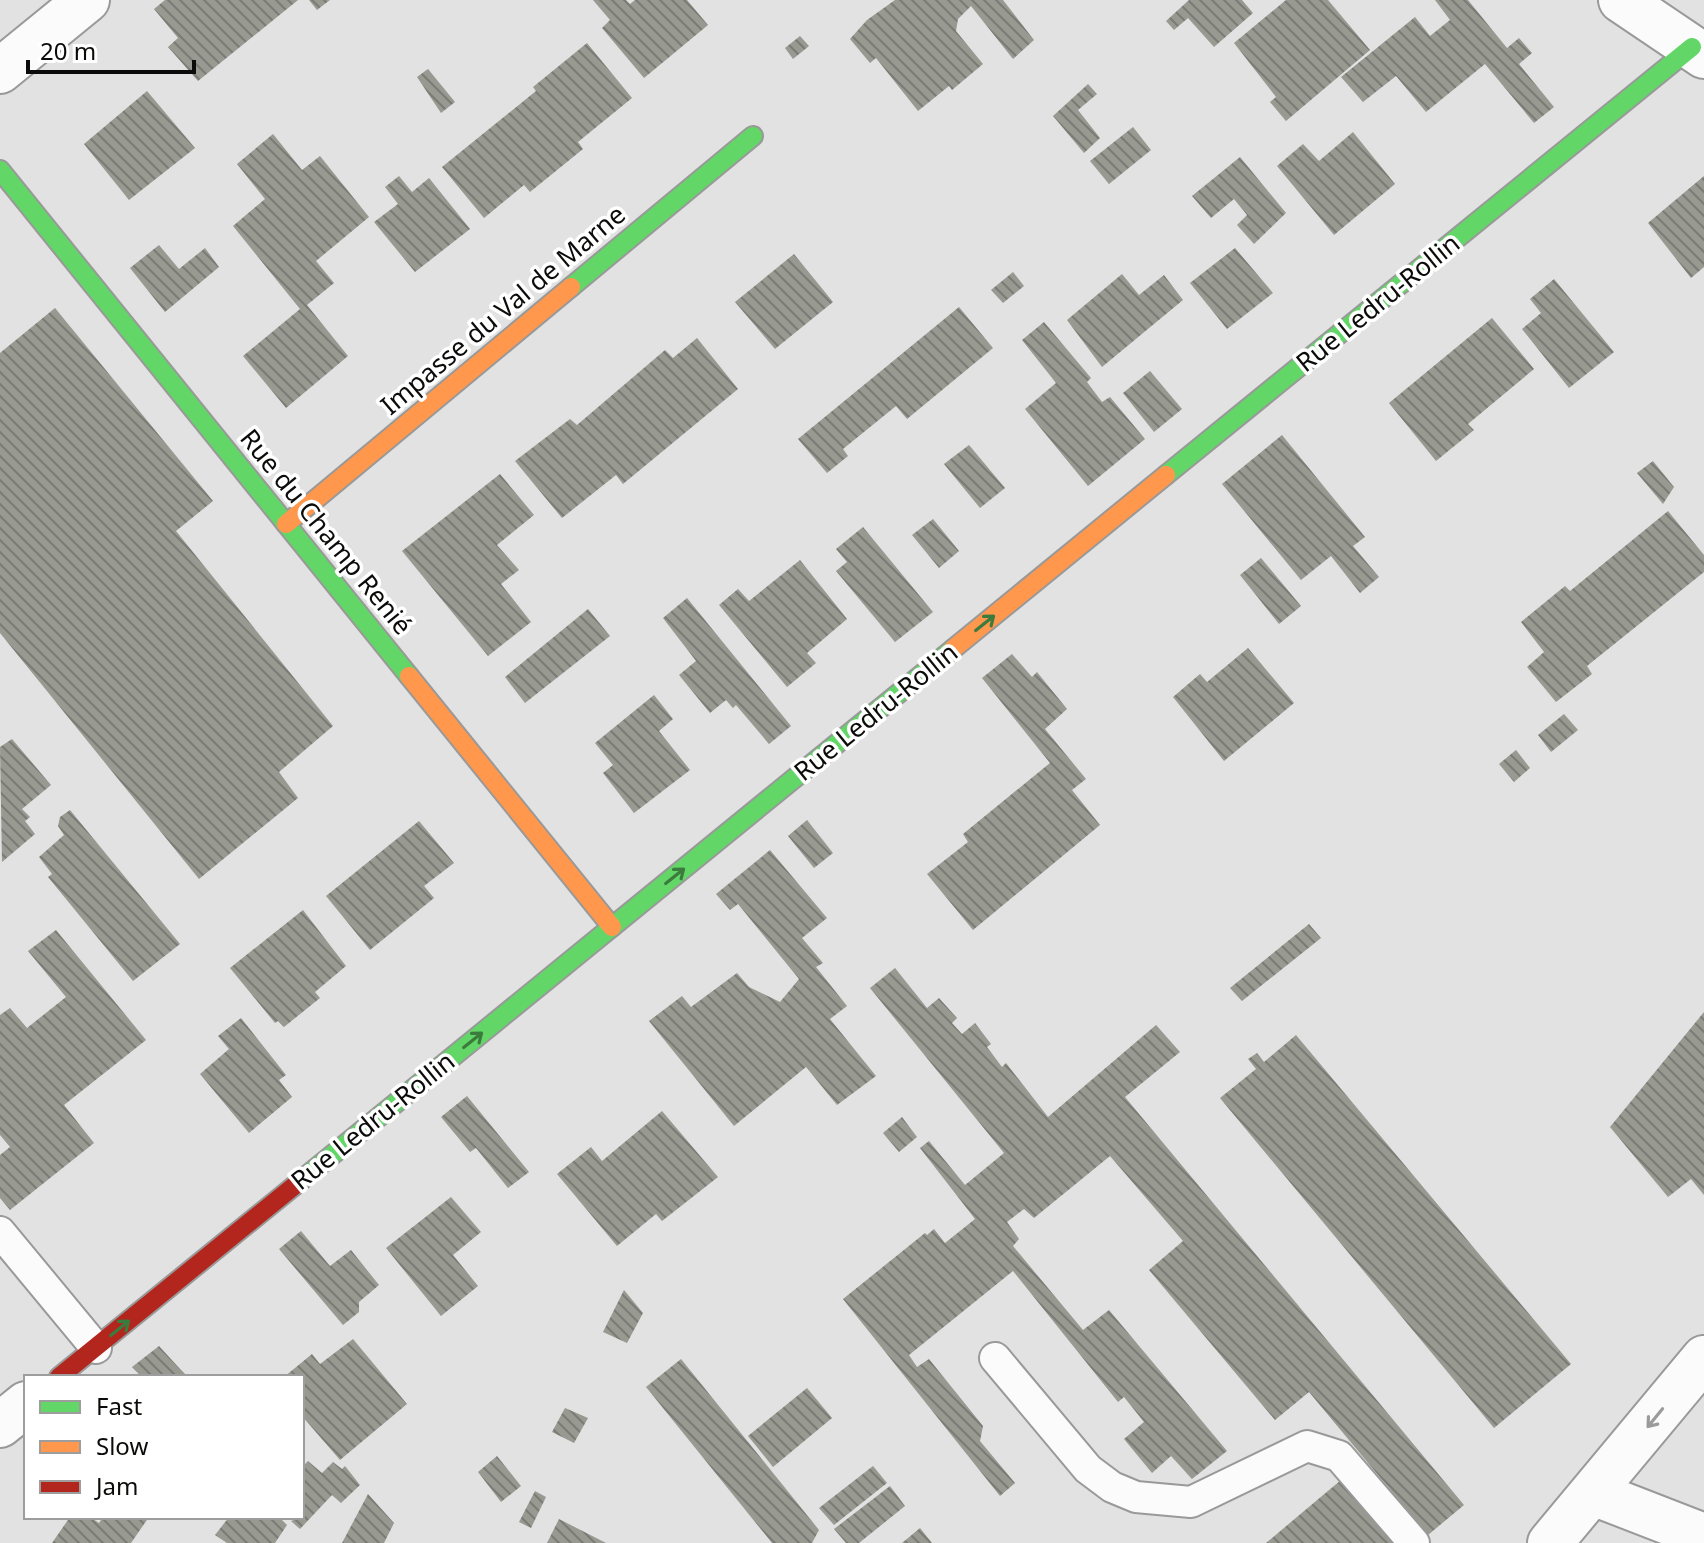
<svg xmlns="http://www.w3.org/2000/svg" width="1704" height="1543" font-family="'Noto Sans',sans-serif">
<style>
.building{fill:url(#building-back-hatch)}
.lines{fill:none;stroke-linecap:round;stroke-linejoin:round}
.lane-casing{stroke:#989998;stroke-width:34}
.street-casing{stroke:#989998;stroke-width:48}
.fast-casing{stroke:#989998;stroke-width:22}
.slow-casing{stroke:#989998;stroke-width:22}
.jam-casing{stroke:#989998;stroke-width:22}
.lane{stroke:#fafbfa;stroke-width:30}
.street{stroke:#fafbfa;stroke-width:44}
.fast{stroke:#63d668;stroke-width:18}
.slow{stroke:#ff974d;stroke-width:18}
.jam{stroke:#b3261e;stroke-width:18}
.oneway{stroke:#3b7b3e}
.oneway2{stroke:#9a9b9a}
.labels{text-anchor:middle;stroke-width:7;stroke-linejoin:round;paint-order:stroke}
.street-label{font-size:26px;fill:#0b0b0a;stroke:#fff}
</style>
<defs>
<pattern id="building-back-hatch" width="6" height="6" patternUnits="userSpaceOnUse" patternTransform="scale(2)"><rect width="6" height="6" fill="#989991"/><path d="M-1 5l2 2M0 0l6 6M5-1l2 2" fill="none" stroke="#7a7b75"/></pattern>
</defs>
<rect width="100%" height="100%" fill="#e1e2e1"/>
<g class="building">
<path d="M165 0H298L198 81 168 47 178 38 154 9Z"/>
<path d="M309 0H330L317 10Z"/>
<path d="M593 0H626L630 4 635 0H687L708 25 644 78 602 28 610 20Z"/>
<path d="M895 0H1003L1034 40 1013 59 971 6 958 19 956 31 983 64 952 90 949 86 918 111 876 58 870 63 850 39 867 20Z"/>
<path d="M1189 0H1242L1253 13 1214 47 1188 18 1174 30 1166 21Z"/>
<path d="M1286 0H1328L1370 50 1286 121 1270 102 1276 97 1234 43Z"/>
<path d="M1435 0H1468L1507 48 1519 38 1532 53 1519 64 1554 107 1534 123 1485 64 1426 112 1396 76 1363 102 1341 77 1415 17 1430 36 1450 20Z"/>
<path d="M800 36 809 46 793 59 785 48Z"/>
<path d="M587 43 632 98 578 142 583 149 530 192 524 185 484 218 442 167 536 91 533 87Z"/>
<path d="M428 69 455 102 441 113 417 77Z"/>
<path d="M1088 84 1097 94 1078 110 1100 138 1084 153 1053 116Z"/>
<path d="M147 91 195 148 129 200 84 144Z"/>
<path d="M1133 127 1151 150 1109 184 1090 161Z"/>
<path d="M1353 132 1395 184 1334 235 1277 166 1303 144 1319 161Z"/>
<path d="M273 134 302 170 320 156 369 217 316 261 334 283 307 305 348 356 286 408 243 356 300 309 233 226 265 199 237 164Z"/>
<path d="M1240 157 1286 213 1254 244 1237 225 1247 215 1234 199 1211 218 1192 196Z"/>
<path d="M399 176 412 192 429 178 470 229 415 272 374 222 398 204 385 187Z"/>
<path d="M1704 176V267L1691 278 1648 223Z"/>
<path d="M159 245 179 269 205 248 219 267 165 312 130 268Z"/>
<path d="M1235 248 1273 293 1227 329 1190 283Z"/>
<path d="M794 254 833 302 775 349 735 302Z"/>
<path d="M1013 272 1024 286 1003 303 991 290Z"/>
<path d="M1122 274 1139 295 1164 275 1183 300 1102 367 1067 320Z"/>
<path d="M1554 279 1614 352 1569 388 1522 329 1541 313 1530 299Z"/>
<path d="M959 307 993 348 907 419 896 406 843 449 848 456 827 473 798 439Z"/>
<path d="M55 308 213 501 176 531 333 726 279 772 298 798 199 879 0 633V353Z"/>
<path d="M1492 318 1534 369 1468 424 1474 430 1436 461 1389 403Z"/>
<path d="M1044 322 1091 378 1087 382 1102 402 1110 397 1145 439 1088 486 1025 409 1056 383 1022 340Z"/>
<path d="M697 338 738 389 623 484 616 475 562 518 515 461 570 419 577 425 665 350 673 358Z"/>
<path d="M1150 371 1182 409 1154 432 1123 393Z"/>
<path d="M1282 435 1365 537 1353 546 1379 577 1360 593 1331 556 1301 580 1222 484Z"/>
<path d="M969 445 1005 488 980 508 944 464Z"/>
<path d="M1653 461 1674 487 1663 504 1637 473Z"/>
<path d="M500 474 534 515 497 545 519 570 501 584 531 622 488 656 402 551Z"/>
<path d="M1668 511 1704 555V572L1587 666 1592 674 1556 702 1527 667 1544 652 1521 622 1565 586 1570 591Z"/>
<path d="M933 519 959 551 939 568 912 535Z"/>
<path d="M863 527 933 612 895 642 836 571 847 562 836 549Z"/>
<path d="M1261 558 1301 606 1279 624 1240 575Z"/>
<path d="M800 560 847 619 807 653 816 663 787 687 719 605 738 589 749 601Z"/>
<path d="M687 598 791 726 769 744 736 705 733 708 726 700 710 713 679 675 696 661 663 618Z"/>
<path d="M588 609 610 636 525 703 505 677Z"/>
<path d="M1248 648 1294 703 1224 761 1173 697 1200 674 1207 682Z"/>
<path d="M1012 654 1032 677 1037 672 1067 709 1045 729 1086 779 1072 790 1100 825 973 930 927 874 968 842 963 834 1050 763 982 678Z"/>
<path d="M654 695 673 719 659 731 690 770 634 813 603 773 613 765 595 743Z"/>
<path d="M1564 714 1578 730 1551 752 1538 735Z"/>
<path d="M12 739 51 785 22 809 30 817 25 821 35 834 2 862 0 747Z"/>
<path d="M1516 750 1530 768 1514 782 1499 764Z"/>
<path d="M70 810 180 944 133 981 48 877 52 874 39 857 64 835 58 826 60 817Z"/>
<path d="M807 820 833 853 814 868 788 836Z"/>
<path d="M419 821 454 863 424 886 434 898 370 950 326 896Z"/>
<path d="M770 850 827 918 802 938 823 963 816 967 847 1006 830 1019 876 1076 837 1105 806 1067 734 1126 649 1021 682 996 691 1007 737 973 749 987 780 1002 799 979 738 904 730 910 716 894Z"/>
<path d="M303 910 346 966 315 992 320 998 284 1027 278 1021 275 1023 230 968Z"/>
<path d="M1309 924 1321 938 1242 1001 1230 988Z"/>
<path d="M56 930 146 1040 64 1105 94 1143 10 1210 0 1198V1155L10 1147 0 1135V1015L10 1008 27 1028 66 997 28 951Z"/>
<path d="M895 968 927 1008 939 998 957 1018 952 1023 962 1034 975 1023 991 1044 987 1047 1002 1067 1006 1063 1048 1117 1156 1025 1180 1052 1125 1097 1464 1505 1428 1535 1309 1392 1275 1420 1149 1270 1183 1241 1110 1156 1034 1218 1024 1209 1007 1222 1019 1239 1013 1246 1083 1330 1109 1310 1227 1451 1192 1479 1171 1456 1152 1473 1124 1439 1144 1422 1124 1397 1118 1402 1013 1271 909 1355 917 1367 929 1359 983 1426 980 1441 1015 1483 1000 1496 843 1299 925 1233 927 1235 934 1229 945 1243 975 1219 920 1148 929 1141 965 1185 1004 1153 870 988Z"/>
<path d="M1704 1012V1195L1691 1179 1668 1197 1610 1127Z"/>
<path d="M241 1018 286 1075 279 1080 292 1097 249 1133 200 1074 229 1049 218 1036Z"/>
<path d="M1296 1035 1571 1364 1494 1428 1220 1098 1256 1069 1248 1059 1257 1053 1264 1062Z"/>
<path d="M467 1096 529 1172 508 1188 476 1148 470 1152 441 1117Z"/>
<path d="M662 1111 718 1177 662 1221 656 1214 617 1246 557 1174 591 1147 602 1161Z"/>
<path d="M902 1117 917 1137 899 1152 883 1133Z"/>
<path d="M451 1197 481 1232 453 1255 478 1286 441 1316 386 1248Z"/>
<path d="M301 1231 330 1266 351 1250 379 1285 359 1302V1312L343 1325 279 1249Z"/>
<path d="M624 1290 643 1313 627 1343 603 1332Z"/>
<path d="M353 1339 407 1404 340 1460 302 1416V1377H284L312 1354 320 1364Z"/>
<path d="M159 1346 181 1370 188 1377H142L132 1367Z"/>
<path d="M681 1359 819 1530 812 1543H772L646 1387Z"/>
<path d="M807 1388 832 1418 773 1467 748 1436Z"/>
<path d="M565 1408 588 1418 574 1443 552 1432Z"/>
<path d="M497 1456 521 1486 501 1502 478 1472Z"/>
<path d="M308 1461 322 1473 333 1462 342 1469 345 1466 360 1485 341 1503 332 1495 300 1529 291 1521 302 1517V1467Z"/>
<path d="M873 1466 887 1483 834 1525 819 1508Z"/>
<path d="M1341 1480 1394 1543H1266Z"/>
<path d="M890 1486 905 1506 859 1543H846L834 1529Z"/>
<path d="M535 1491 546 1497 531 1528 519 1522Z"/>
<path d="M368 1494 394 1523 384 1543H342Z"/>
<path d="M70 1517H90L99 1523 103 1517H149L131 1543H52Z"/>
<path d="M229 1517H279L287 1525 275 1543H227L215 1535Z"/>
<path d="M559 1519 606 1543H547Z"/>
<path d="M920 1528 932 1543H902Z"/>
</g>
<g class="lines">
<g class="lane-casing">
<g id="lane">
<path d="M0 1232 96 1348"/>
<path d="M995 1358 1088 1469 1112 1487 1136 1497 1191 1502 1307 1446 1339 1456 1414 1543"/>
</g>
</g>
<g class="street-casing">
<g id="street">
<path d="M1621 0 1704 56"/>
<path d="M0 71 87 0"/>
<path d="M0 1425 26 1404"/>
<path d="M1593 1493 1704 1536"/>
<path d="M1550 1543 1704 1358"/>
</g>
</g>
<g class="fast-casing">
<g id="fast">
<path d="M0 170 409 676"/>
<path d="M571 287 753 136"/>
<path d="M1166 475 1692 47"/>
<path d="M299 1182 953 649"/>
</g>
</g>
<g class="slow-casing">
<g id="slow">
<path d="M286 524 571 287"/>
<path d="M953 649 1166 475"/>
<path d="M409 676 612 927"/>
</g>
</g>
<g class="jam-casing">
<path id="jam" d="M59 1377 299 1182"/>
</g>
<use href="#lane" class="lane"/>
<use href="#street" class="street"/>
<use href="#fast" class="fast"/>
<use href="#slow" class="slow"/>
<use href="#jam" class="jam"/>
</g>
<defs><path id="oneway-shaft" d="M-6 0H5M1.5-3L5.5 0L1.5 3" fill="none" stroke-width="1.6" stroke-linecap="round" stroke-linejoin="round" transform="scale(2)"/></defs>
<g class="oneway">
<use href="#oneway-shaft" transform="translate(985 623) rotate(-39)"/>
<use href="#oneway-shaft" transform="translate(675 876) rotate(-39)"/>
<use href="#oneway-shaft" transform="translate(473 1040) rotate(-39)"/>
<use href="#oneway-shaft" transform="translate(120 1328) rotate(-39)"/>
</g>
<use class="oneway2" href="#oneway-shaft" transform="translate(1655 1418) rotate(129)"/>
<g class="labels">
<g class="street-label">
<text transform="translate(1378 303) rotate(-39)" y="9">Rue Ledru-Rollin</text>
<text transform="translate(503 310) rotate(-40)" y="9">Impasse du Val de Marne</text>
<text transform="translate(326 532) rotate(51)" y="9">Rue du Champ Renié</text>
<text transform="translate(876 712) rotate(-39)" y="9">Rue Ledru-Rollin</text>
<text transform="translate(373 1121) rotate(-39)" y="9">Rue Ledru-Rollin</text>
</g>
</g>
<rect x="24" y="1375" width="280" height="144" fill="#ffffff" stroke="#9d9d9d" stroke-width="2"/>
<rect x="40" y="1401" width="40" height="12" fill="#63d668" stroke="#9d9d9d" stroke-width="2"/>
<text x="96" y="1415" font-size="24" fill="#0b0b0a">Fast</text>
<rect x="40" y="1441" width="40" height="12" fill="#ff974d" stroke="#9d9d9d" stroke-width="2"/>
<text x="96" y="1455" font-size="24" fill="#0b0b0a">Slow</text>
<rect x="40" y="1481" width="40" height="12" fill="#b3261e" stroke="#9d9d9d" stroke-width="2"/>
<text x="96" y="1495" font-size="24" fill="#0b0b0a">Jam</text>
<path d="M28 60v12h166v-12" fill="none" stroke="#0b0b0a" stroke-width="4"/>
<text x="40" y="60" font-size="24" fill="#0b0b0a" stroke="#ffffff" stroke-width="6" paint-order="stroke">20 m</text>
</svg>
